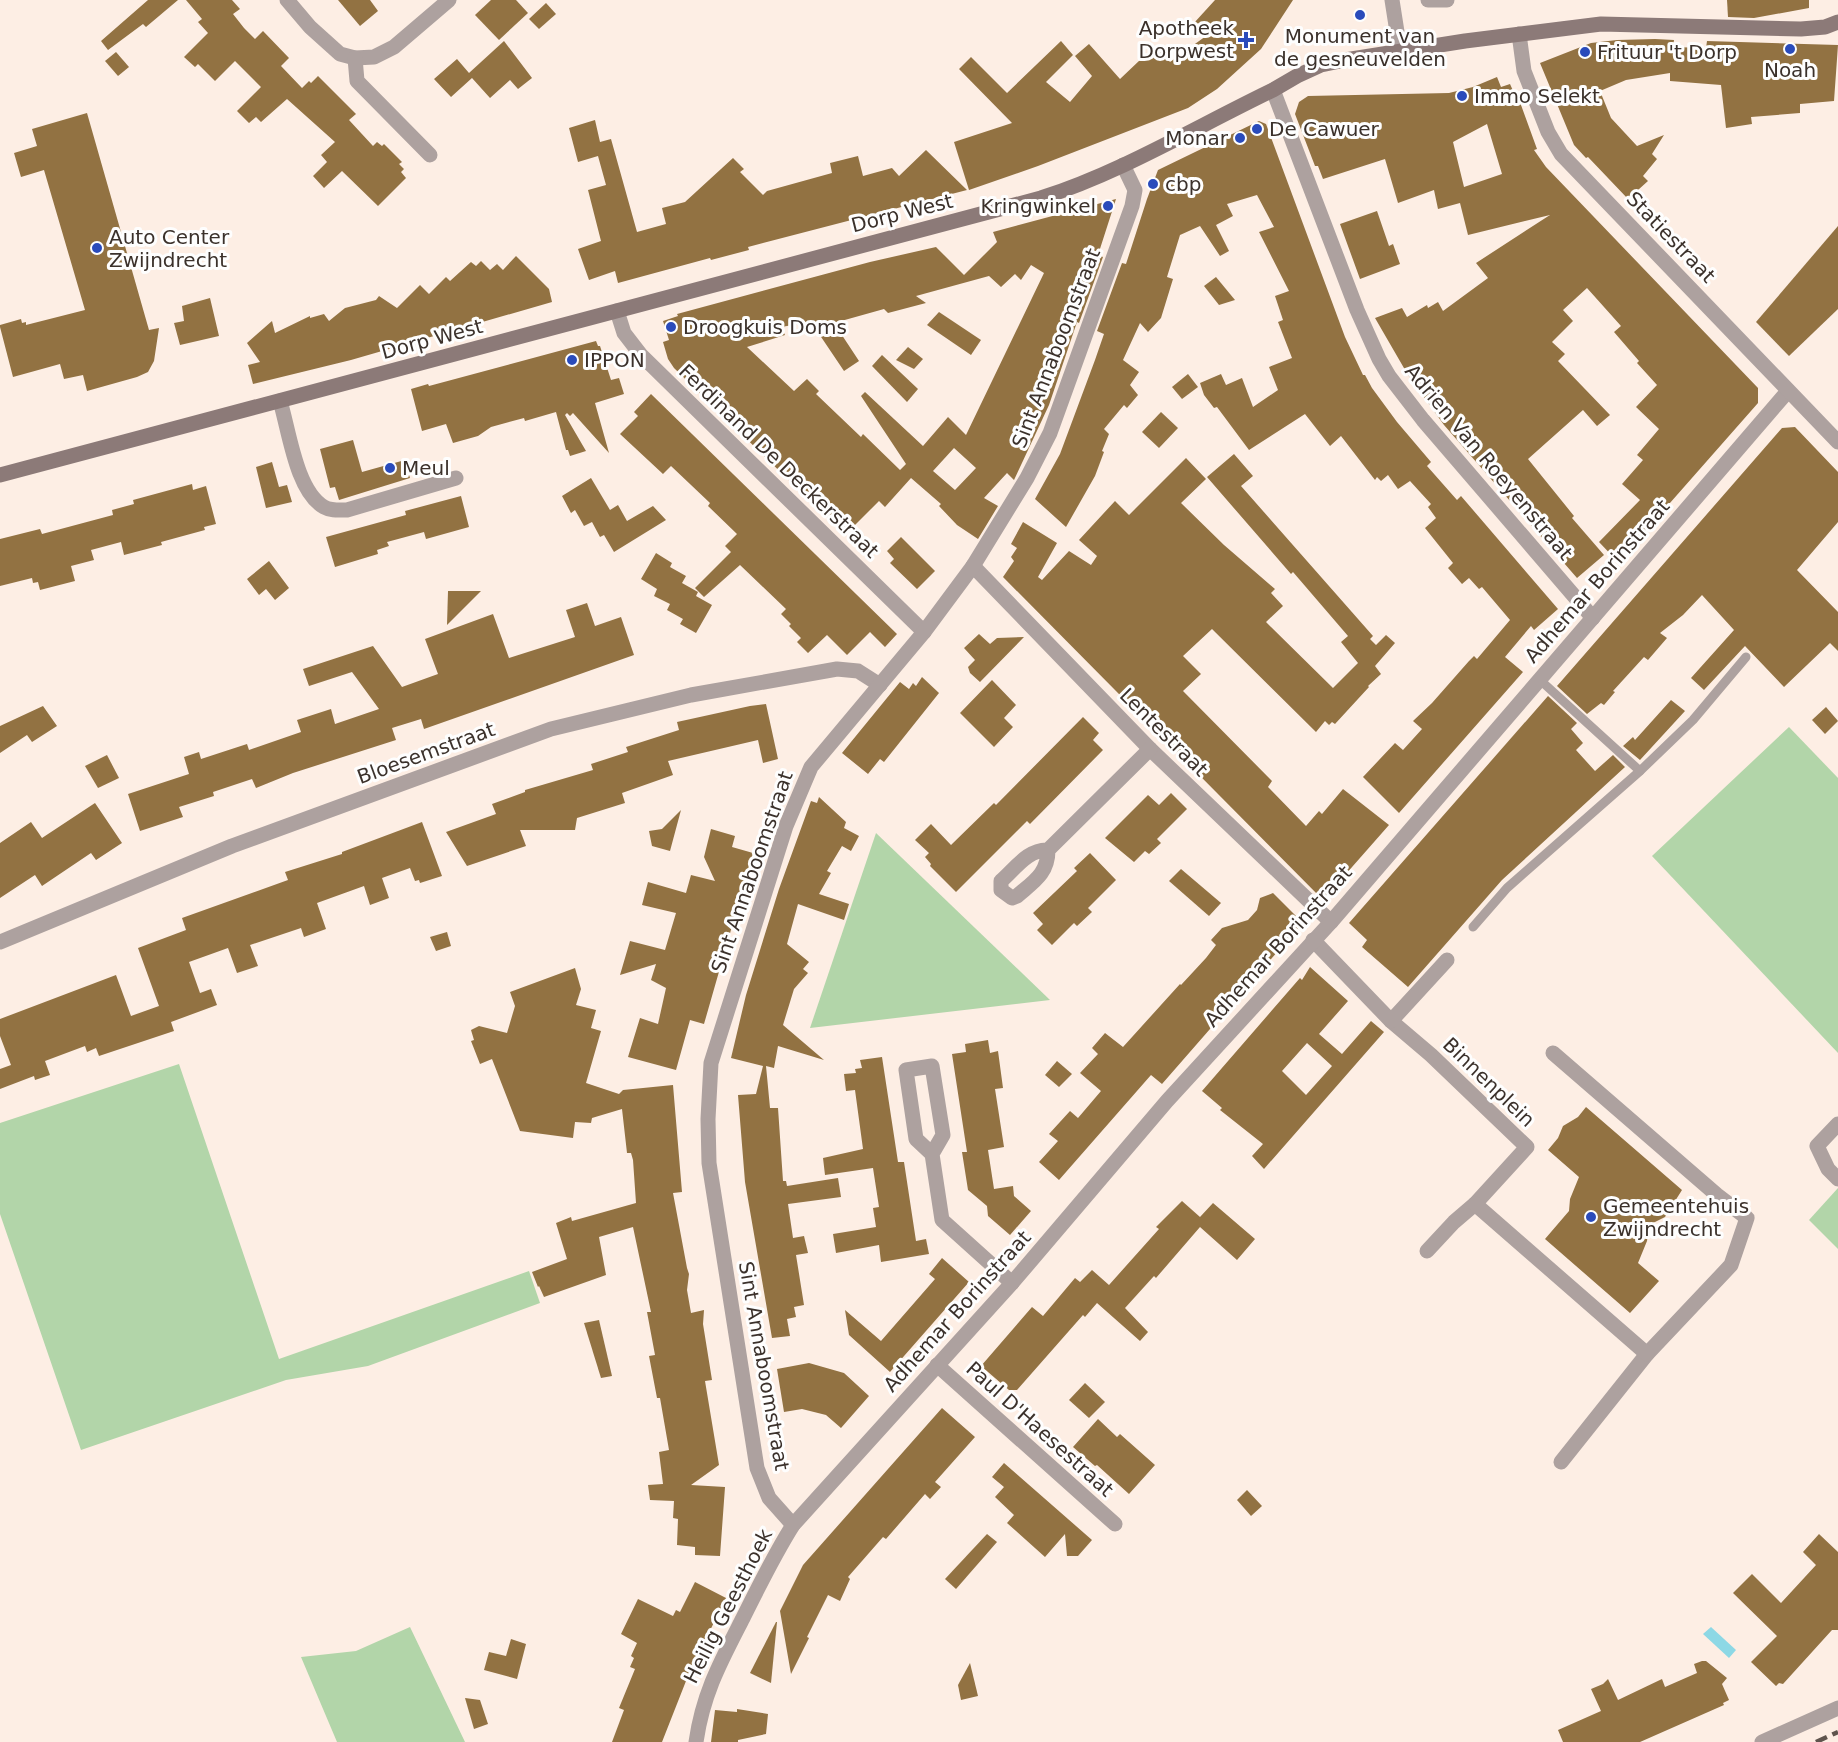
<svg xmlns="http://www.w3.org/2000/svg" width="1838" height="1742" font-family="'DejaVu Sans',sans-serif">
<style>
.green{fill:#b2d5a9}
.water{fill:#8dd8e5}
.building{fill:#927242;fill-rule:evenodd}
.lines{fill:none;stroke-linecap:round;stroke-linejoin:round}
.service{stroke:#ada19f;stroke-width:9}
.minor{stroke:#ada19f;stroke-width:15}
.tertiary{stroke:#ada19f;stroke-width:15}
.secondary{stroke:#8c7a78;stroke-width:15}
.rail{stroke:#5f544d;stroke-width:4.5;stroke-dasharray:12 6;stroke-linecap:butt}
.poi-dot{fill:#2a4bbb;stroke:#fefefe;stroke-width:2}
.labels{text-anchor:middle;stroke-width:6;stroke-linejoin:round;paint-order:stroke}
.poi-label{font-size:20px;fill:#3b312b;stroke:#fefefe;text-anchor:start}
.street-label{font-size:20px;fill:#3b312b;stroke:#fefefe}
</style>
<rect width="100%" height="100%" fill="#fdeee4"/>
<g class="green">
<path d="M1789 727 1838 778V1053L1652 856Z"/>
<path d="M876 833 1050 1000 810 1028Z"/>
<path d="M179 1064 279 1359 529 1271 540 1303 368 1366 286 1380 81 1450 0 1214V1123Z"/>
<path d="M1838 1188V1249L1809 1220Z"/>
<path d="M410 1627 465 1742H337L301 1657 356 1651Z"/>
</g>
<path class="water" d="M1711 1627 1736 1650 1729 1658 1703 1634Z"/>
<g class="building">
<path d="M148 0H178L146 27 143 24 108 50 101 41Z"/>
<path d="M186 0H232L240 9 233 14 244 28 255 39 263 31 289 58 281 66 302 88 309 81 311 83 318 76 356 114 349 120 373 146 377 142 382 146 384 144 402 162 399 164 404 169 401 172 406 178 378 206 342 171 324 188 313 176 327 162 321 155 335 142 287 99 261 122 256 117 249 123 237 111 261 87 235 61 215 81 198 64 195 67 184 57 208 33 198 22 202 19Z"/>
<path d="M338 0H370L378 11 360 26Z"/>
<path d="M491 0H516L528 13 499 40 475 15Z"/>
<path d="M1215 0H1293L1261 49 1217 89 1188 108 1038 166 969 190 954 142 1012 123 959 69 971 57 1007 93 1061 41 1073 55 1046 82 1070 102 1092 76 1075 56 1089 44 1120 79 1140 60 1142 61 1158 48 1170 62 1206 36 1194 23Z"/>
<path d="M1727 0H1809V8L1754 18 1728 17Z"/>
<path d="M546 3 556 14 539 29 529 19Z"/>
<path d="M1655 39 1674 40 1673 47 1706 48 1707 41 1838 45 1834 101 1800 104V113L1751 117 1752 124 1726 128 1721 85 1670 81V73L1626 80 1600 91 1611 118 1637 146 1664 135 1652 154 1657 159 1643 176 1648 181 1628 199 1588 157 1586 158 1574 145 1540 63 1591 43 1617 40Z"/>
<path d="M504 41 532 78 518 89 510 80 490 98 472 78 451 97 434 79 457 59 469 73Z"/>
<path d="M116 52 129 67 118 76 105 61Z"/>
<path d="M1497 77 1501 87 1510 84 1514 93 1517 94 1537 149 1534 150 1546 167 1758 388V403L1618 562 1599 542 1640 500 1622 484 1643 460 1637 455 1659 429 1636 407 1657 385 1637 363 1639 361 1614 332 1621 326 1587 288 1563 310 1573 321 1552 342 1565 354 1558 361 1610 415 1597 426 1583 410 1528 459 1574 516 1572 518 1604 555 1577 578 1444 425 1408 375 1375 318 1402 308 1407 317 1427 305 1428 308 1438 302 1443 311 1488 278 1476 263 1550 215 1468 235 1460 203 1438 209 1434 190 1398 203 1385 159 1323 179 1318 166H1315L1295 114 1299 102 1308 96 1449 93 1473 87ZM1487 124 1502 174 1464 187 1453 142Z"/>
<path d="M87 113 149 330 159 328 154 361 148 372 137 377 87 391 83 375 64 379 60 364 13 377 0 327V325L21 319 22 323 26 322V325L85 310 44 170 21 177 14 153 37 146 32 129Z"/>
<path d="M595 120 600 142 611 139 637 232 666 224 662 208 685 202 733 158 744 169 740 172 763 195 767 191 832 173 830 163 858 156 863 176 892 168 899 176 926 150 967 190 748 247 749 250 711 260 710 258 618 283 615 271 589 280 578 249 601 241 588 190 606 185 598 156 578 162 569 128Z"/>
<path d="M1259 121 1266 124 1345 337 1363 375H1365L1372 388 1397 422 1431 462 1427 466 1457 500 1461 496 1558 609 1534 630 1531 626 1505 657 1523 672 1399 813 1363 777 1395 743 1403 750 1422 729 1413 721 1432 703 1469 661 1474 656 1477 659 1510 620 1482 587 1479 589 1469 578 1462 584 1448 568 1453 563 1425 528 1436 518 1428 507 1431 504 1410 481 1398 489 1388 475 1381 481 1377 477 1375 480 1341 436 1330 446 1305 414 1249 450 1217 407 1214 408 1204 395 1200 383 1221 374 1226 385 1242 378 1253 407 1278 390 1269 367 1292 358 1278 322 1283 320 1275 296 1289 291 1259 232 1274 227 1257 195 1227 204 1233 216 1216 225 1229 251 1220 256 1200 226 1180 235 1167 277 1173 279 1161 318 1148 332 1140 323 1123 360 1139 372 1130 385 1138 395 1127 408 1124 405 1104 429 1109 434 1102 451 1104 452 1095 476 1066 527 1035 499 1060 454 1095 360 1104 334 1097 331 1122 263 1126 264 1147 199 1158 170Z"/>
<path d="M1116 199 1098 255 1103 257 1079 323 1077 322 1049 405 1014 480 1007 473 984 498 998 506 978 539 957 525 939 506 941 504 911 478 885 507 879 501 845 535 674 368 668 359 663 342 669 340 663 321 678 316 677 314 870 262 936 247 964 275 997 242 993 232ZM1031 265 1044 273 966 435 948 417 923 446 865 392 861 396 906 464 900 470 863 434 861 437 816 394 819 391 807 379 794 391 747 347 785 335 781 327 811 322 844 371 859 361 834 323 884 309 888 313 926 303 916 296 989 276 1001 287 1015 274 1021 280ZM954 448 976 468 955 490 933 471Z"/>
<path d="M1377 211 1389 246 1393 244 1400 264 1360 279 1340 224Z"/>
<path d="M1838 226V309L1789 356 1756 322Z"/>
<path d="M516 256 549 289 552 302 351 360 253 384 248 365 260 362 247 343 272 321 275 333 310 316V318L324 314 329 321 345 308 376 300 379 296 397 308 420 285 429 294 446 277 450 281 471 262 476 266 481 261 490 270 497 264 503 270Z"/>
<path d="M1216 277 1235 300 1219 305 1204 286Z"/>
<path d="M210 298 219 336 180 345 174 323 184 321 182 306Z"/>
<path d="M939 312 981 340 971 355 927 325Z"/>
<path d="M596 341 598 346H600L611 380 619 378 624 394 595 403 609 453 573 413 570 416 567 413 565 415 586 451 570 456 568 450H566L556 412 525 421 524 418 491 427 478 436 453 443 446 424 422 431 411 389 428 384 429 386Z"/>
<path d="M908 347 923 359 914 369 896 360Z"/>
<path d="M882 355 918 389 907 402 872 366Z"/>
<path d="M1188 374 1198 387 1182 399 1172 387Z"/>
<path d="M651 394 897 634 885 647 870 632 847 655 827 635 808 653 797 642 801 638 789 626 791 624 781 614 786 609 740 565 704 597 695 588 731 552 725 546 737 534 708 506 710 503 671 466 663 474 620 434 638 416 634 412Z"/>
<path d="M1161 412 1178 428 1159 448 1142 432Z"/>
<path d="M1795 427 1838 472V522L1797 570 1838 612V651L1830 643 1784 687 1745 646 1704 690 1691 678 1734 630 1702 595 1683 615 1660 633 1667 638 1648 660 1644 657 1613 691 1615 692 1604 705 1601 703 1587 714 1557 686 1782 428Z"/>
<path d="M353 440 362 472 405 460 410 478 339 500 335 487 330 488 320 449Z"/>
<path d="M1234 454 1253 476 1241 486 1373 636 1370 639 1376 645 1386 635 1395 643 1375 666 1381 674 1368 686 1369 687 1335 724 1332 722 1329 725 1325 721 1316 732 1212 629 1183 656 1201 674 1183 691 1272 781 1268 787 1306 826 1319 811 1322 814 1343 789 1389 825 1323 900 1003 577 1014 561 1011 557 1017 548 1011 544 1023 522 1057 543 1038 577 1042 580 1069 551 1091 565 1097 556 1079 540 1115 501 1129 515 1186 458 1206 479 1181 503 1224 545 1275 589 1271 593 1283 606 1266 622 1333 688 1358 663 1341 642 1348 636 1293 572 1291 574 1207 477Z"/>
<path d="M272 462 279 487 287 485 292 502 266 508 256 467Z"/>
<path d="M591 478 610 510 618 505 627 521 653 506 666 520 614 552 604 535 600 537 592 522 584 526 575 510 571 513 562 496Z"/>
<path d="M192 484 193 490 206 486 216 524 204 527 205 530 161 542 162 545 124 555 121 542 91 550 94 560 71 566 75 581 40 590 38 582 33 583 32 578 0 586V539L40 529 42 534 113 515 112 510 134 504 133 500Z"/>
<path d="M461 496 469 527 426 539 424 532 387 542 389 546 377 550 378 554 335 567 326 537 406 515 405 511Z"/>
<path d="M901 537 935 571 917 589 890 563 894 559 887 551Z"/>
<path d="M656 553 672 563 670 567 686 576 682 583 698 592 696 596 712 605 696 633 680 624 683 619 667 610 670 604 654 596 657 589 641 579Z"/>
<path d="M269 561 289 588 275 600 266 589 259 595 247 579Z"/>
<path d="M448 591H481L447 625Z"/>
<path d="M587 603 595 626 621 617 634 655 424 729 421 719 392 728 396 740 293 773 256 788 252 779 213 792 214 796 179 807 183 817 140 831 128 794 189 774 184 757 199 752 201 759 247 744 249 750 301 732 297 720 331 709 335 724 379 709 352 672 309 686 303 669 373 646 402 687 438 674 425 639 493 614 509 658 575 637 566 610Z"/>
<path d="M979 634 990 644 997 638 1024 637 980 682 970 673 968 667 975 660 964 648Z"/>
<path d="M922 677 939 693 884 762 880 759 868 774 842 753 900 682 909 689 913 683 916 686Z"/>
<path d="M992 680 1016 705 1004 718 1013 727 994 747 960 713Z"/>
<path d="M1548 696 1577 723 1571 729 1583 743 1576 750 1595 771 1613 755 1625 767 1502 880 1408 987 1362 947 1367 940 1349 923Z"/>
<path d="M1671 700 1685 711 1640 760 1623 746 1633 737 1635 740Z"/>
<path d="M766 704 778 759 763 763 758 740 668 761 673 775 622 793 625 803 577 818 575 830H520L526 846 467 866 446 832 496 814 492 804 525 792V790L593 770 591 764 628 752 626 747 679 730 677 722 750 706Z"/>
<path d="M43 706 57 726 32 742 27 735 0 753V726Z"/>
<path d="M1826 707 1838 721 1825 734 1812 720Z"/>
<path d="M1083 717 1099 733 1093 740 1103 750 1030 824 1027 821 956 892 930 866 931 864 925 857 929 853 915 840 931 824 951 845 994 803 996 805Z"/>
<path d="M107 755 119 778 98 788 85 766Z"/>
<path d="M1171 793 1187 809 1157 839 1161 843 1149 854 1145 851 1134 862 1105 838 1148 795 1159 805Z"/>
<path d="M819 797 846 822 844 828 859 836 851 851 842 846 827 871 831 873 819 894 849 904 844 920 798 904 787 944 809 962 803 969 808 973 794 989 783 1025 824 1060 778 1046 774 1068 766 1066 770 1108H778L783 1181H786L787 1186 838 1178 841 1197 788 1204 793 1238 804 1236 808 1253 796 1255 804 1305 794 1307 796 1317 787 1319 790 1336 772 1338 745 1182 738 1095 756 1094 763 1066 731 1058 746 995 779 889 811 801 817 803Z"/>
<path d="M95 803 122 843 96 860 91 853 42 886 35 875 0 898V843L31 822 42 838Z"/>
<path d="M681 810 670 851 652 846 649 831 662 829Z"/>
<path d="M422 822 442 876 420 883 419 880 415 881 410 868 382 878 389 898 370 905 364 886 317 903 326 929 304 937 301 928 250 945 258 966 237 973 228 948 189 962 200 993 211 989 217 1005 171 1022 174 1031 99 1056 96 1048 87 1052 85 1046 45 1061 50 1075 35 1080 34 1076 0 1089V1069L11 1065 0 1036V1019L116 975 131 1016 159 1006 138 948 186 930 182 918 288 880 285 872 342 854V852Z"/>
<path d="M711 829 735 836 732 847 753 853 704 1024 690 1020 676 1070 628 1057 640 1018 658 1024 666 988 651 980 656 964 620 975 630 941 665 950 676 913 642 905 648 882 686 893 691 875 715 881 704 857Z"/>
<path d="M1090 853 1116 880 1088 908 1092 912 1077 926 1074 923 1052 945 1037 930 1043 924 1033 913 1077 871 1074 868Z"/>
<path d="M1181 869 1221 903 1209 916 1169 881Z"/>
<path d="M1273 893 1299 919V927L1162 1084 1151 1075 1059 1180 1039 1162 1058 1141 1049 1134 1070 1111 1078 1118 1101 1091 1080 1073 1098 1054 1092 1048 1105 1033 1123 1047 1180 984 1181 985 1206 958 1216 945 1211 940 1222 928 1248 920 1257 910 1260 898Z"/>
<path d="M447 932 451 946 436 951 430 937Z"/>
<path d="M1310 967 1348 1001 1319 1034 1342 1054 1371 1021 1384 1032 1264 1169 1252 1156 1263 1144 1220 1110 1222 1108 1202 1091 1300 978 1302 980ZM1307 1043 1332 1066 1306 1095 1282 1071Z"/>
<path d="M575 968 581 989 576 1005 596 1010 591 1028 601 1031 586 1083 619 1094 623 1090 673 1085 682 1192 673 1193 687 1268 689 1274 687 1290 691 1313 704 1310 703 1324 712 1380 705 1381 719 1465 691 1485 725 1487 720 1556 695 1555V1547L677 1545 678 1519 673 1518 674 1501 650 1500 648 1485 663 1484 659 1452 669 1450 660 1398H657L649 1356 655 1355 647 1312H651L633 1227 599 1237 606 1275 544 1297 539 1286 538 1287 532 1272 567 1259 556 1223 571 1217 572 1221 636 1203 633 1160 631 1153H627L622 1109 592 1118 591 1123 575 1122 573 1138 520 1131 492 1059 480 1064 471 1041 474 1040 471 1030 479 1026 507 1033 515 1006 510 992Z"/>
<path d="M988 1040 990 1053 998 1051 1003 1088 995 1089 1004 1147 988 1150 994 1189 1013 1186 1014 1196 1031 1211 1010 1235 988 1216 987 1206 968 1190 962 1152H967L952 1054 966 1052 965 1044Z"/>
<path d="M882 1057 898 1162H904L916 1241 926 1239 929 1254 881 1262 879 1245 836 1253 833 1234 876 1227 873 1208 879 1207 873 1168 825 1175 823 1158 863 1149 855 1090 846 1091 844 1074 856 1073 855 1069 862 1068 860 1060Z"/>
<path d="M1057 1061 1072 1074 1059 1087 1045 1075Z"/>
<path d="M1586 1107 1682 1190 1665 1217 1649 1225 1647 1241 1638 1263 1659 1281 1630 1313 1545 1239 1569 1211 1570 1199 1579 1177 1548 1150 1558 1138 1563 1126 1578 1117Z"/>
<path d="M1182 1201 1200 1217 1213 1203 1255 1239 1237 1260 1200 1227 1156 1278 1154 1276 1125 1308 1148 1332 1140 1341 1097 1303 1085 1317 1083 1315 1017 1390H1009L981 1366 1032 1307 1043 1316 1075 1278 1080 1282 1092 1270 1109 1285 1159 1229 1156 1227Z"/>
<path d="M942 1258 969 1282 890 1372 849 1335 845 1310 881 1341 935 1279 929 1274Z"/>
<path d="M599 1320 612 1376 601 1378 584 1323Z"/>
<path d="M809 1363 844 1373 869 1396 841 1428 826 1415 802 1409 784 1412 777 1369Z"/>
<path d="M1085 1383 1105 1402 1089 1418 1069 1400Z"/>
<path d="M942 1408 975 1437 935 1482 941 1487 930 1499 925 1494 886 1539 883 1537 848 1577 850 1579 840 1601 828 1595 807 1637 809 1638 791 1674 780 1611 803 1565Z"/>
<path d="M1098 1419 1117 1437 1120 1434 1155 1465 1129 1494 1097 1465 1095 1466 1073 1447Z"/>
<path d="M1004 1463 1092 1540 1078 1556H1067L1065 1534 1045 1557 1007 1523 1014 1515 995 1497 1004 1487 992 1477Z"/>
<path d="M1247 1490 1262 1506 1251 1516 1237 1500Z"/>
<path d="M987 1534 997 1542 956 1589 945 1579Z"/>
<path d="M1819 1534 1838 1552V1630H1832L1783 1684 1779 1683 1776 1686 1751 1662 1777 1636 1733 1593 1752 1574 1781 1603 1816 1565 1803 1552Z"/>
<path d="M695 1582 726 1598 696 1659 698 1665 692 1667 686 1681 662 1742H612L624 1710 619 1708 635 1669 630 1667 634 1658 631 1656 637 1643 621 1634 638 1599 673 1616 676 1610 680 1612Z"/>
<path d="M776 1622H777L771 1683 750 1673Z"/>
<path d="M511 1639 526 1644 517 1679 484 1670 489 1652 506 1656Z"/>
<path d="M1702 1661H1706L1727 1678 1722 1684 1729 1700 1723 1703 1724 1705 1640 1742H1563L1558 1730 1601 1711 1591 1689 1603 1684 1608 1679 1618 1700 1662 1679 1665 1687 1697 1673 1694 1664Z"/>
<path d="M970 1663 978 1696 961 1700 958 1685Z"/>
<path d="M465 1698 480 1700 488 1724 474 1729Z"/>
<path d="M737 1709 768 1714 766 1734 738 1740V1742H711L715 1710 737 1712Z"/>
</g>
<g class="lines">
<g class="service">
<path d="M1540 680 1640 771"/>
<path d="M1473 927 1507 888 1640 771 1693 720 1746 657"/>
</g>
<g class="minor">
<path d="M287 0 310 27 340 54 355 58 374 57 394 47 449 0"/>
<path d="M1392 0 1400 51"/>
<path d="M1428 0H1447"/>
<path d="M355 58 357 81 430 155"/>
<path d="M1273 90 1357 310 1379 359 1389 376 1423 420 1593 618"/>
<path d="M617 311 624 333 641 355 924 632"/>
<path d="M280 401C289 430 296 491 324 507 331 511 339 510 347 510L456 478"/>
<path d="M973 566 1150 749 1331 922"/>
<path d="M1048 850C1048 874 1033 882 1017 896L1012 898 1001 890V881C1015 869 1028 849 1048 850L1150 749"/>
<path d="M1313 940 1391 1021 1431 1055 1527 1147 1475 1204 1454 1222 1427 1251"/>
<path d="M0 942 232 846 551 729 691 695 837 669 858 671 880 685"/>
<path d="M1391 1021 1447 960"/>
<path d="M1553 1053 1717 1195 1747 1218 1731 1265 1647 1354 1561 1462"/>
<path d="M1838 1124 1817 1146 1828 1169 1838 1179"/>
<path d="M932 1154 916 1139 906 1070 932 1066 943 1135 932 1154 942 1220 1012 1283"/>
<path d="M1475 1204 1647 1354"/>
<path d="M937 1365 1115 1524"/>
<path d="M793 1525 769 1498 757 1468 709 1163 708 1119 711 1063 786 826 811 767 924 632 973 566 1027 478 1050 433 1132 206 1135 190 1123 165"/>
<path d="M696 1742C703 1693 721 1661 743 1618 759 1586 774 1555 793 1525L1012 1283 1167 1101 1331 922 1788 391"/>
<path d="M1762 1742 1838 1708"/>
</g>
<path class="tertiary" d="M1519 34 1524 71 1548 132 1561 154 1838 442"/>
<path class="secondary" d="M0 475 1041 198C1122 172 1196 127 1273 90L1297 76 1321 65 1345 60 1465 41 1601 24 1801 29 1825 27 1838 22"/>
<path class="rail" d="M1816 1742 1838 1732"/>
</g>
<g class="poi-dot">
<circle cx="1360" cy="15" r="6"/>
<path d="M1243 31h6v6h6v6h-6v6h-6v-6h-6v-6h6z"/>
<circle cx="1790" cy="49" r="6"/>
<circle cx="1585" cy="52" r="6"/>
<circle cx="1462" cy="96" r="6"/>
<circle cx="1257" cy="129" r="6"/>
<circle cx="1240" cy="138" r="6"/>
<circle cx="1153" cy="184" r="6"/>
<circle cx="1108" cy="206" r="6"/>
<circle cx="97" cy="248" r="6"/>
<circle cx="671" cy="327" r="6"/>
<circle cx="572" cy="360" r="6"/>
<circle cx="390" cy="468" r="6"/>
<circle cx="1591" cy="1217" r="6"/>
</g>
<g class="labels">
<g class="poi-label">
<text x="1234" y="35" text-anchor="end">Apotheek<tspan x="1234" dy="23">Dorpwest</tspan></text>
<text x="1360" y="43" text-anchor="middle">Monument van<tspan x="1360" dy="23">de gesneuvelden</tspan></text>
<text x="1597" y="59">Frituur 't Dorp</text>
<text x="1790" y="77" text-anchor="middle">Noah</text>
<text x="1474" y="103">Immo Selekt</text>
<text x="1269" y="136">De Cawuer</text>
<text x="1228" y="145" text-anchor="end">Monar</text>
<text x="1165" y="191">cbp</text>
<text x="1096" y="213" text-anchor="end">Kringwinkel</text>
<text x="109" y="244">Auto Center<tspan x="109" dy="23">Zwijndrecht</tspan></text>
<text x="683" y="334">Droogkuis Doms</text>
<text x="584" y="367">IPPON</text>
<text x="402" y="475">Meul</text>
<text x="1603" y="1213">Gemeentehuis<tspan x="1603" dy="23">Zwijndrecht</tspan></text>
</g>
<g class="street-label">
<text transform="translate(902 213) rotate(-14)" y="7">Dorp West</text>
<text transform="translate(1671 237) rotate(46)" y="7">Statiestraat</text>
<text transform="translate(432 339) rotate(-15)" y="7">Dorp West</text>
<text transform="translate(1056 348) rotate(-69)" y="7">Sint Annaboomstraat</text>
<text transform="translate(779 461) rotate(44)" y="7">Ferdinand De Deckerstraat</text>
<text transform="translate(1489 462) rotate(50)" y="7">Adrien Van Roeyenstraat</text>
<text transform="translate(1597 581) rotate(-49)" y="7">Adhemar Borinstraat</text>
<text transform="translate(1164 732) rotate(45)" y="7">Lentestraat</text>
<text transform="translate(426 753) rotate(-20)" y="7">Bloesemstraat</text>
<text transform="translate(752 872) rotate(-71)" y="7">Sint Annaboomstraat</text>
<text transform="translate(1278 946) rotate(-48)" y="7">Adhemar Borinstraat</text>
<text transform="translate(1489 1082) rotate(44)" y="7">Binnenplein</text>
<text transform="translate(957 1311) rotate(-48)" y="7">Adhemar Borinstraat</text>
<text transform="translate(764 1366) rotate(80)" y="7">Sint Annaboomstraat</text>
<text transform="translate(1040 1429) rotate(42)" y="7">Paul D'Haesestraat</text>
<text transform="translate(728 1606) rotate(-63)" y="7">Heilig Geesthoek</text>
</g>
</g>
</svg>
